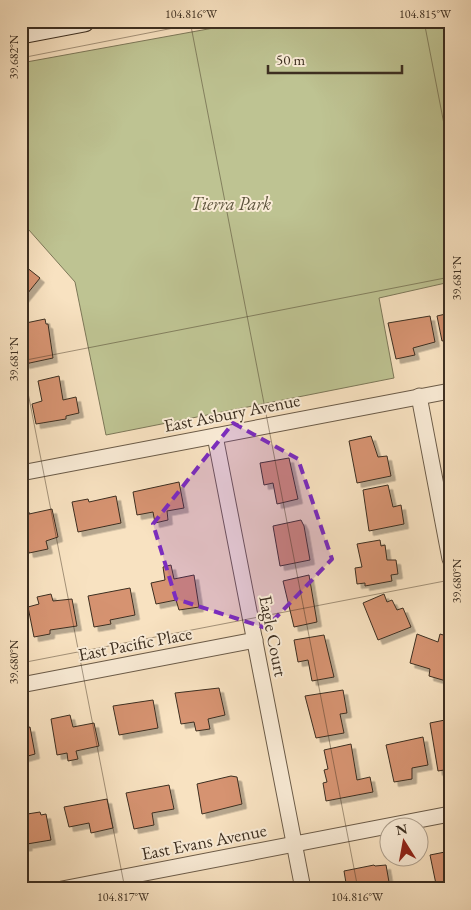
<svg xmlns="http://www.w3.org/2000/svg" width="471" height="910" font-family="'EB Garamond',serif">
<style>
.green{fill:#bec392;stroke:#7d7859}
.building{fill:#d69371;stroke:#3c2e20;filter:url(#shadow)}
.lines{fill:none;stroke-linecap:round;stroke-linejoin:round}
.street-casing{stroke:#6b5b48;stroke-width:17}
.secondary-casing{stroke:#3c2e20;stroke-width:23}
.street{stroke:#faecd7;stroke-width:15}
.secondary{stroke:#faecd7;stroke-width:21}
.marked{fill:#7b2cbf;fill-opacity:0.2;stroke:#7b2cbf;stroke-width:4;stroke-dasharray:10 6;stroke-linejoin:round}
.ticks{fill:none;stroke:#3c2e20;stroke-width:1;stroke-opacity:0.45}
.labels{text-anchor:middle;stroke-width:4;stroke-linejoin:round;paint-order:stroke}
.park-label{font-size:18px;font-style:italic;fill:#5c533c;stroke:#faecd7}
.street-label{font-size:18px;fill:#3c2e20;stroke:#faecd7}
.neatline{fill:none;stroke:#3c2e20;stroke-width:2}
.ticks-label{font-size:12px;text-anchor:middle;fill:#3c2e20}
</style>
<defs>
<filter id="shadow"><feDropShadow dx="4.5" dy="4.5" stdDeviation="0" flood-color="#0004"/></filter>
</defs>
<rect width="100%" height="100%" fill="#f8e2c1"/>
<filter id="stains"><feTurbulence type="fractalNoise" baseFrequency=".004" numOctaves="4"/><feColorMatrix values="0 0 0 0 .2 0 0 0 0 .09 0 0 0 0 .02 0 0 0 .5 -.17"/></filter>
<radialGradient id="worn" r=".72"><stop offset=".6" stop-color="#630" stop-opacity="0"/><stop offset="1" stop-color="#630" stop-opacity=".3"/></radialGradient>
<path class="green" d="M252 21H450V282L379 298 394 378 106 435 75 282 21 221V63Z"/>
<g class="building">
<path d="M21 263 40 278 23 299 21 298Z"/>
<path d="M450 313V339L442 341 437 316Z"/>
<path d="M430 316 435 342 413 348 415 355 396 359 388 323Z"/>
<path d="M45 319 46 324H48L53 358 25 364 21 344V324Z"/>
<path d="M59 376 63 400 76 397 79 413 66 416V419L36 424 32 404 42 401 38 381Z"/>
<path d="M371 436 378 457 387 456 391 476 357 483 349 441Z"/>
<path d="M289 458 298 499 277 504 273 483 264 485 260 463Z"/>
<path d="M179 482 184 508 167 511 168 520 155 523 153 512 137 515 133 492Z"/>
<path d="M388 485 393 507 401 505 404 524 369 531 363 490Z"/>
<path d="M116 496 121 523 78 532 72 502 88 499 89 502Z"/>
<path d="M52 509 58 537 46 541 48 549 29 553 27 545 21 544V514L29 512V514Z"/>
<path d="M301 520 304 526 310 560 280 566 273 526Z"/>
<path d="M380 540 381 546 385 545 387 560H396L398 574 391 575 392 581 365 586V583L357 584 355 568 362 567 357 544Z"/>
<path d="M171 565 174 579 194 575 199 607 179 610 176 600 156 604 151 583 165 580 163 567Z"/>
<path d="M309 575 317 622 294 627 283 581Z"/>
<path d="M130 588 135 615 110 620 111 624 94 627 88 596Z"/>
<path d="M51 594 53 601 72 599 77 626 50 630V634L34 637 28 607 39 604 37 597Z"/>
<path d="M384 594 387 602 392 600 397 610 403 608 411 627 378 640 363 603Z"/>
<path d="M417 634 438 642 440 634 450 637V674H447L446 681 429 676 430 669 410 663Z"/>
<path d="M324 635 334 677 312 681 308 660 298 662 294 640Z"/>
<path d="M219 688 225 715 208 719 210 729 196 731 194 722 181 724 175 693Z"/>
<path d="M343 690 347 713 340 714 344 733 316 738 305 696Z"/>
<path d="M153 700 158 728 119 735 113 706Z"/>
<path d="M70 715 73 727 94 723 99 746 76 751 78 759 68 761 67 753 57 755 51 719Z"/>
<path d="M450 719V769L438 771 430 723Z"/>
<path d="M30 727 35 754 21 758V729Z"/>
<path d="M423 737 428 765 412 768V779L394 782 386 745Z"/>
<path d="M351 744 357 780 370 777 373 792 326 801 323 783 327 782 324 770 328 769 324 750Z"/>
<path d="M231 776 237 777 242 804 202 814 197 784Z"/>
<path d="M169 785 174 809 152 813 154 825 134 829 126 793Z"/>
<path d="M107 799 113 828 91 833 89 823 69 827 64 807Z"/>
<path d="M40 812 41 815 46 814 51 840 27 844 28 846 21 847V815Z"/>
<path d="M450 851V889H437L430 855Z"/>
<path d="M374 865 375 866 386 865 389 882 379 884 380 889H347L344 871Z"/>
</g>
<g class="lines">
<g class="street-casing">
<g id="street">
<path d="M419 396 450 559"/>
<path d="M215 436 303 889"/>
<path d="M21 473 450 391"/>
<path d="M21 685 255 640"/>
<path d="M62 889 450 814"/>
</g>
</g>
<g class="secondary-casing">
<path id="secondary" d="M21 33 84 21"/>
</g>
<use href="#street" class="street"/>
<use href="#secondary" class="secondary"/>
</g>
<path class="marked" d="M233 423 298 459 332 559 266 628 176 599 153 524Z"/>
<path class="ticks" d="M190 21 358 889M424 21 450 155M21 58 209 21M21 357 125 889M21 361 450 277M21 663 450 580M418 889 450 883"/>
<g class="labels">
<g class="park-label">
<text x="231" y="210">Tierra Park</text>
</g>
<g class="street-label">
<text transform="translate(232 413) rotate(-11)" y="6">East Asbury Avenue</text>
<text transform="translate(273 636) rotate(79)" y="6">Eagle Court</text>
<text transform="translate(135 644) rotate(-11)" y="6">East Pacific Place</text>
<text transform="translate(204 842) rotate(-11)" y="6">East Evans Avenue</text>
</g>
</g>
<rect width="471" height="910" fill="none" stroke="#f8e2c1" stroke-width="55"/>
<g transform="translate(404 842) rotate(349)"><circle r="24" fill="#faecd7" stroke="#aea08e"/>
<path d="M0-4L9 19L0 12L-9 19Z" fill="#8f2418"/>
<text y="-8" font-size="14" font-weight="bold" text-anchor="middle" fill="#3c2e20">N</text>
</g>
<path d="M268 65v8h134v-8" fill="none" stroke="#3c2e20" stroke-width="2.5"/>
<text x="276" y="65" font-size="15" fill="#3c2e20" stroke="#faecd7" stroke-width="4" paint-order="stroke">50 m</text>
<rect x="28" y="28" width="416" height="854" class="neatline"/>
<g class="ticks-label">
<text x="191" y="18">104.816°W</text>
<text x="425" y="18">104.815°W</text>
<text transform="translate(14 57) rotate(-90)" y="4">39.682°N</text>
<text transform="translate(457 278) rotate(-90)" y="4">39.681°N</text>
<text transform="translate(14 359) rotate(-90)" y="4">39.681°N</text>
<text transform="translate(457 581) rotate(-90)" y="4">39.680°N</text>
<text transform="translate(14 662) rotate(-90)" y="4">39.680°N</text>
<text x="123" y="901">104.817°W</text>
<text x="357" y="901">104.816°W</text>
</g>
<rect width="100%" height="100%" filter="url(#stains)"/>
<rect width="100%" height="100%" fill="url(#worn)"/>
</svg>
